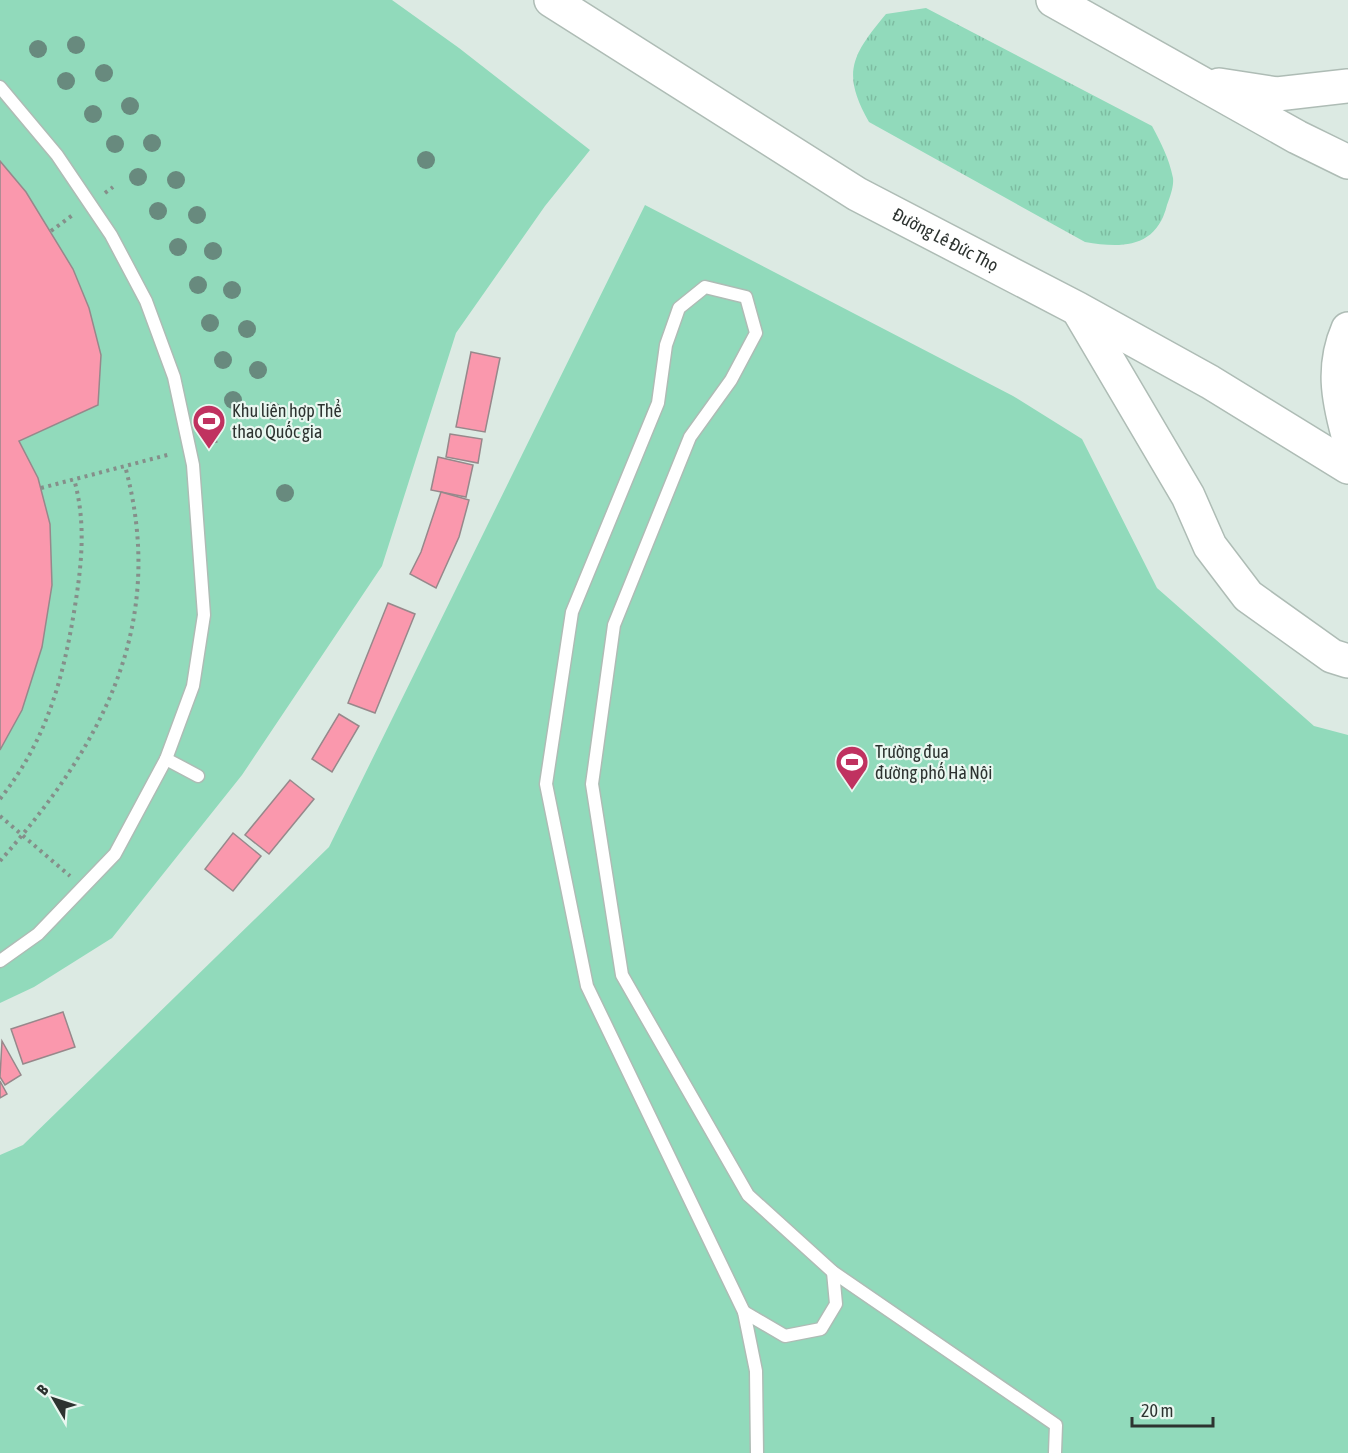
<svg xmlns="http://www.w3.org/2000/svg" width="1348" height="1453" font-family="'Asap Condensed',sans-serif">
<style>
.grass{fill:url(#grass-tufts)}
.pitch{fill:#91dabb}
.building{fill:#fa98ad;stroke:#97888b;stroke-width:1.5}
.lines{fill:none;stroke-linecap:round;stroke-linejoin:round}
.lane-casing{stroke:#aebcb5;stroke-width:15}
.secondary-casing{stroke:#aebcb5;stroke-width:36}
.path{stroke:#858f8a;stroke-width:4;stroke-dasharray:3 4.5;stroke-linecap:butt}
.lane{stroke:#fff;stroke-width:12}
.secondary{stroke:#fff;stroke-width:33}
.tree{fill:#688a7e}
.labels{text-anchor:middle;stroke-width:4.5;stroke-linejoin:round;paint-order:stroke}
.street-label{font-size:18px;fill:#2d3330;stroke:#e9f7f0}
.poi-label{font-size:18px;fill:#2d3330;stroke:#e9f7f0;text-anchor:start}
</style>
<defs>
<pattern id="grass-tufts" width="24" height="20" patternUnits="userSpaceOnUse" patternTransform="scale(1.5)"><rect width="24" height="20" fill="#91dabb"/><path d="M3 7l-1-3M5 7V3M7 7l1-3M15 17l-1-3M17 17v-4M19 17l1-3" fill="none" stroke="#7dbca1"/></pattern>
</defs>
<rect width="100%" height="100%" fill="#dceae3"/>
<path class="grass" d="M926 8 1152 126C1161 143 1169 158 1173 178 1174 186 1170 197 1167 205 1156 249 1121 248 1085 242L869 122C841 73 852 55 886 14Z"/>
<g class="pitch">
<path d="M0 0H392L459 48 590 150 545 206 456 333 382 566 242 775 112 938 34 987 0 1003Z"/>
<path d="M645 205 1013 396 1082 439 1157 588 1314 726 1348 735V1453H0V1155L23 1145 329 847Z"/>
</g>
<g class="building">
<path d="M0 161 26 192 73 269 89 308 101 355 98 405 19 441 38 478 50 524 52 585 42 647 22 710 0 750Z"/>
<path d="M471 352 500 358 485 432 456 427Z"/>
<path d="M450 434 482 439 478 463 446 457Z"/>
<path d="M438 457 473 465 466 497 431 490Z"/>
<path d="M441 492 469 500 459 537 436 588 410 574 421 552Z"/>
<path d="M388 603 415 614 375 713 348 703Z"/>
<path d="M339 714 359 726 332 772 312 759Z"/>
<path d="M290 780 314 799 269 854 245 835Z"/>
<path d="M233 833 261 856 233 891 205 869Z"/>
<path d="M63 1012 75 1047 23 1064 11 1029Z"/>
<path d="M2 1041 21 1075 5 1085 0 1077Z"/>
<path d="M0 1081 7 1094 0 1098Z"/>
</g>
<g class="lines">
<g class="lane-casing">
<g id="lane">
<path d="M0 87 57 155 111 235 146 301 174 377 193 465 204 615 193 686 166 759 115 854 38 934 0 961"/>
<path d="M166 759 198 776"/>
<path d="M744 1312 785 1336 821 1329 836 1304 833 1272"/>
<path d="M757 1453 756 1371 744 1312 587 986 546 784 572 612 658 403 666 345 679 308 705 287 746 297 756 333 731 380 690 437 614 625 592 784 622 975 748 1195 833 1272 1056 1425 1055 1453"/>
</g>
</g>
<g class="secondary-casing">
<g id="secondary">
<path id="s1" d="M551 0 857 194 1078 309 1210 382 1348 467"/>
<path d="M1053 0 1297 137 1348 162"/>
<path d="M1219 85 1277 94 1348 86"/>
<path d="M1079 311 1188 496 1210 546 1248 596 1332 656 1348 661"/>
<path d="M1348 329C1332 366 1338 398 1348 435"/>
</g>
</g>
<g class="path">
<path d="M105 193 113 187"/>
<path d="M51 231 74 214"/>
<path d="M207 443 220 440"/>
<path d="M41 488 171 454"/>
<path d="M0 799C47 739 63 680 75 606 82 562 86 522 74 479"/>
<path d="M0 816 70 876"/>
<path d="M0 861C103 744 168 624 125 466"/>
</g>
<use href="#lane" class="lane"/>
<use href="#secondary" class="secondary"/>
</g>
<g class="tree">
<circle cx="76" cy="45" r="9"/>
<circle cx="38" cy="49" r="9"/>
<circle cx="104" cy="73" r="9"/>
<circle cx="66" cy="81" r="9"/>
<circle cx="130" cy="106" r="9"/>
<circle cx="93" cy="114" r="9"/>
<circle cx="152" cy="143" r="9"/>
<circle cx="115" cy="144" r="9"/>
<circle cx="426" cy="160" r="9"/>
<circle cx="138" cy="177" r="9"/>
<circle cx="176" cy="180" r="9"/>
<circle cx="158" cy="211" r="9"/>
<circle cx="197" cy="215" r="9"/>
<circle cx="178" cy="247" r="9"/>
<circle cx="213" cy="251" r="9"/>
<circle cx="198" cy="285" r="9"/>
<circle cx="232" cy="290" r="9"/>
<circle cx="210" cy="323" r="9"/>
<circle cx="247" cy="329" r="9"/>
<circle cx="223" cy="360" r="9"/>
<circle cx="258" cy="370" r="9"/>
<circle cx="233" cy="400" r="9"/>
<circle cx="273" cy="411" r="9"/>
<circle cx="285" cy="493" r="9"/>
</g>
<defs>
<g id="stadium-pin" transform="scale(1.725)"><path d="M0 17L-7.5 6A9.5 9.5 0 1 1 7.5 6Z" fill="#c03260" stroke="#e9f7f0"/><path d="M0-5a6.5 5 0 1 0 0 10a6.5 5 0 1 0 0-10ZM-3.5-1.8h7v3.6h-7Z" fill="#fff"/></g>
</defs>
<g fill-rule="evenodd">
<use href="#stadium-pin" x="209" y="421"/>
<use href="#stadium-pin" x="852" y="762"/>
</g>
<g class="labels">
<g class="street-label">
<text dy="6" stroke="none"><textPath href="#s1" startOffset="462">Đường Lê Đức Thọ</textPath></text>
</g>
<g class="poi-label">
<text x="232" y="417">Khu liên hợp Thể<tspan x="232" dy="21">thao Quốc gia</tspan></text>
<text x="875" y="758">Trường đua<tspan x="875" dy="21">đường phố Hà Nội</tspan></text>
</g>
</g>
<g transform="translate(54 1399) rotate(309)" stroke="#e9f7f0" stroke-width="4.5" paint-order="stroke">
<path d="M0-4.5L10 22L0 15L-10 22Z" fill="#2d3330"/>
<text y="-9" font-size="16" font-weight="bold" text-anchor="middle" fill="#2d3330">B</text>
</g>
<path d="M1132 1417v9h81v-9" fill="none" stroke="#2d3330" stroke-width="3"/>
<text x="1141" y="1417" font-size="18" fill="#2d3330" stroke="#e9f7f0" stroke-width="4.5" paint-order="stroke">20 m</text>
</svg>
